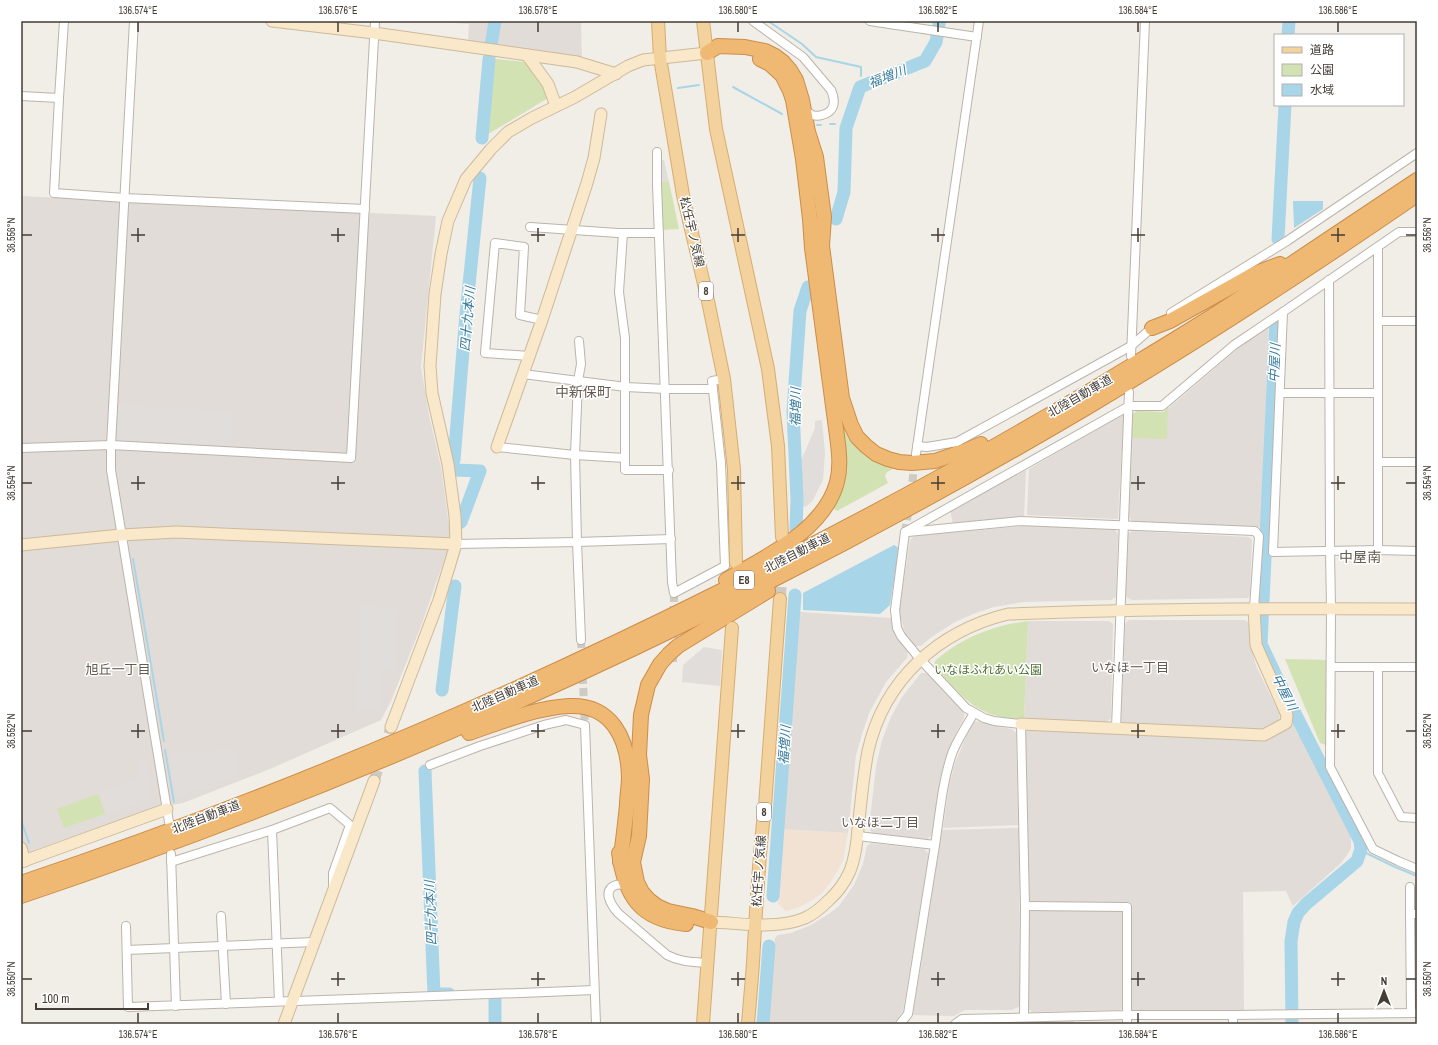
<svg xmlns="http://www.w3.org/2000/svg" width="1438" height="1045" font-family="'Archivo Narrow','Noto Sans JP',sans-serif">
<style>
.residential{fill:#e5ded5}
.commercial{fill:#f1e2d4}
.industrial{fill:#e1dcd8}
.green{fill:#d2e2b3}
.parking{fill:#e0dddb}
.water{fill:#a9d5e8}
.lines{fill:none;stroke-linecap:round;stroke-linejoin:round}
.stream{stroke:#a9d5e8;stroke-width:2}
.river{stroke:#a9d5e8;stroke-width:13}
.street-tunnel{stroke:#cecac4;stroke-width:8;stroke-dasharray:8 4;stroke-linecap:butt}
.secondary-tunnel{stroke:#cecac4;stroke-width:11;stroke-dasharray:11 5.5;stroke-linecap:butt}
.primary-tunnel{stroke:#cecac4;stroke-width:12;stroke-dasharray:12 6;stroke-linecap:butt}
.street-casing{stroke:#bcb4aa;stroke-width:10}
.secondary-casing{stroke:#ccba9b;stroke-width:13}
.primary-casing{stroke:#d7ad6f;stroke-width:14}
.highway-casing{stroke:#cc8d46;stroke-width:16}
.street{stroke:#fff;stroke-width:8}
.secondary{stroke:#f9e8c9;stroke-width:11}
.primary{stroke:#f3d29e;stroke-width:12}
.highway{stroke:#efb974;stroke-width:14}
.ticks{fill:none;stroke:#443d36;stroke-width:1.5}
.labels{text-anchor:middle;stroke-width:3;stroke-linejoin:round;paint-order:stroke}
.shield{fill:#fff;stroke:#7c7772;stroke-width:1}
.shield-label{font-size:11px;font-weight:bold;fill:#443d36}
.street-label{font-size:12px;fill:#443d36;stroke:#fff}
.park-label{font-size:12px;fill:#4e6f30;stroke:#fff}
.water-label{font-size:13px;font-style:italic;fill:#397c9d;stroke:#fff}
.neighbourhood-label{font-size:13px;fill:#655a4f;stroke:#fff}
.quarter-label{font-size:14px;fill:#655a4f;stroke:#fff}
.neatline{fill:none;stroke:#443d36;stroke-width:1.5}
.ticks-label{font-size:10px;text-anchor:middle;fill:#443d36}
</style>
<rect width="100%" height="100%" fill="#f1ede7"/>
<path class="residential" d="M1121 1021V1024H1078V1022Z"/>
<path class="commercial" d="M783 829 848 833 843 861 831 882 822 893 814 899 798 908 786 911 778 904Z"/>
<g class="industrial">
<path d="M425 21H581L582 58 468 42 469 24Z"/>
<path d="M21 196 436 216 421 367 429 415 441 467 451 540 421 626 391 701 381 720 270 769 183 803 154 808 37 849 21 858Z"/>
<path d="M1269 322 1261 527 1133 522 1129 517 1132 415 1137 411 1164 412Z"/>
<path d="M1124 412 1118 519 1027 515 1029 469Z"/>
<path d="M1026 470 1024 516 953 524 950 510Z"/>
<path d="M1025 526 1114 529 1118 534 1116 597 1111 600 1024 602 994 607 973 614 955 622 930 638 921 646H915L905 633 900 616V606L910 540 914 536Z"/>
<path d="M1132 531 1249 537 1252 540 1250 595 1248 598 1132 600 1124 596 1128 534Z"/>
<path d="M800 612 892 618 895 634 908 651 907 658 886 682 878 697 870 711 863 731 856 755 848 833 783 829Z"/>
<path d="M1129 620H1245L1249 623 1252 650 1256 666 1280 715 1279 720 1263 729 1123 723 1121 720 1125 624Z"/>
<path d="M1028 621H1109L1113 624 1111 718 1106 723 1024 719Z"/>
<path d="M921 673H926L964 713V718L954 737 945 760 941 775 931 836 927 839 872 833 869 828 876 767 882 740 891 717 902 697Z"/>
<path d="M980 721 994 726 1012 729 1016 733 1018 825 943 828 949 786 955 763 970 728 975 722Z"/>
<path d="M1293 723 1351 835V848L1347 855 1340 864 1293 906 1286 891 1243 892 1244 1010 1132 1011V904H1028L1025 732 1031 729 1263 740Z"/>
<path d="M1019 828 1020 1006 1012 1010H965L954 1016 913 1015 942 830Z"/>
<path d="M871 843 924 849 929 854 903 1011 894 1024H768L775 938 778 935 791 933 811 925 830 913 839 906 854 885 863 864 867 846Z"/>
<path d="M1032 910 1122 911 1123 1008 1119 1010 1032 1012 1028 1008 1027 914Z"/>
<rect x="1030" y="1021" width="44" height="3"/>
</g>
<g class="green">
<path d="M495 59 526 62 543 84 548 98 485 136Z"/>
<path d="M661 182H669L679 229 662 230Z"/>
<path d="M1168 407 1167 439 1132 438V415L1137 411 1164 412Z"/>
<path d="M841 417 895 468 887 472 885 476 888 483 837 511 832 507Z"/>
<path d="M1028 621 1024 719C976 718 965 699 934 666L935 661C963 637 992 626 1028 621Z"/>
<path d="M1285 659 1326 660V745L1320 743Z"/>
<path d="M98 794 105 814 64 828 57 809Z"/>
</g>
<g class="parking">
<path d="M660 160H664L669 182H661Z"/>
<path d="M119 405 232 411 231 446 117 439Z"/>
<path d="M822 420 825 453 823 480 813 500 807 506 803 507 801 461 815 428V421Z"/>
<path d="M361 605 395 608 394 671 381 670 380 711 357 710Z"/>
<path d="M704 647 722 650 720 686 682 682 683 665Z"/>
<path d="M237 750 239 774 177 798 171 751Z"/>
<path d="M138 760H145L151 797 107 814 100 792 140 779Z"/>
</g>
<g class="water">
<path d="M1293 201H1323V209L1294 228Z"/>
<path d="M894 545 899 548 890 605 880 614 803 610V593Z"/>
</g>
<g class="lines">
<g class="stream">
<path d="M768 21 802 44 816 57 861 67V76"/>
<path d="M733 87 782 114"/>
<path d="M860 87 861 82"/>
<path d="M678 88 699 85"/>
<path d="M830 124H835"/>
<path d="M817 125H821"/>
<path d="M844 125 847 126"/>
<path d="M133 559 164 741"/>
<path d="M165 750 174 802"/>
<path d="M21 820 29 843"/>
<path d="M1361 849 1363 850"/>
<path d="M1366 853 1393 866 1417 876"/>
</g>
<g class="river">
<path d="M939 25V21"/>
<path d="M1288 35 1289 21"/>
<path d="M491 46 495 21"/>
<path d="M482 138 489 59"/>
<path d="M836 219 844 192 846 128 860 87 925 61 936 42 937 36"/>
<path d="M1278 239 1285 105"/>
<path d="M1276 321 1261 644 1277 678 1360 841 1361 849 1357 861 1306 904 1298 913 1294 922 1291 941 1292 1024"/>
<path d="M454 460 466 314 480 178"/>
<path d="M455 470 480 471 461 522"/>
<path d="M796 529 797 500 793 411 800 311 808 287"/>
<path d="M442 690 455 586"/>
<path d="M425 771 434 994H449"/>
<path d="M773 896 795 595"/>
<path d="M495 1000V1024"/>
<path d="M763 1024 769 946"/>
</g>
<g class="street-tunnel">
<path d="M911 494 915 459"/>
<path d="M905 532 909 507"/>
<path d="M581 640 585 725"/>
<path d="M673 662 674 593"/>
</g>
<path class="secondary-tunnel" d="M374 781 391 727"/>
<path class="primary-tunnel" d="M780 599 781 568"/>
<g class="street-casing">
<g id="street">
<path d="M134 21 111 445V470L169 822"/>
<path d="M753 21 803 57 831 90C836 101 835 112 822 115 819 116 815 116 812 115 810 114 807 111 804 109"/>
<path d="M870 21 896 25"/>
<path d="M897 21 896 25 977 37"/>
<path d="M21 96 59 98 64 21"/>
<path d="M59 98 54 193 125 198 365 209"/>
<path d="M657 152V185L672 582 674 593 725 566 721 463 712 381 724 379"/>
<path d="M530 227 618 233H659"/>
<path d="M1417 232H1399L1283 312 1273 552 1378 550 1417 551"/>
<path d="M623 233 619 292 625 338V470H669"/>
<path d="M1329 280 1330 551 1331 608 1330 767 1373 849 1398 861 1417 869"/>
<path d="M1171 313 1287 241 1417 153"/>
<path d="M1378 321H1417"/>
<path d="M579 341 581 364 578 381 575 455 577 542 581 640"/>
<path d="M530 356 485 353 495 243 524 247 520 315 542 320"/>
<path d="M1131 356 1145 21"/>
<path d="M523 374 626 387 666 389H713"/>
<path d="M1280 393H1378"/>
<path d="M917 446 927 447 957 442 1131 346 1154 326"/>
<path d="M497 447 575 455 625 458"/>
<path d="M21 448 111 445 351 458 375 21"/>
<path d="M916 454 979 21"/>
<path d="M1378 462H1417"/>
<path d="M905 532 895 610 897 628 901 636 920 659 966 708 984 718 994 721 1021 724 1025 906 1024 1017"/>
<path d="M905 532 1129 406H1162L1234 345 1283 312"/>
<path d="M908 532 1020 521 1255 531 1259 536 1254 608"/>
<path d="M456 544 577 542 671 539"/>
<path d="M1378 550V247"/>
<path d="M1331 667H1417"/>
<path d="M1378 667V773L1401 817 1417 818"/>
<path d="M1116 728 1129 392"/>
<path d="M430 765 480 746 544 725 566 720 585 725 596 1024"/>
<path d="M272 830 279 1001"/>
<path d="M858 836 935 845C940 814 942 781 953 751 959 737 967 725 974 713"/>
<path d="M171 854 176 1006"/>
<path d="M171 862 272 830 330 808 350 825 333 873V886"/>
<path d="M626 885C623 885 619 884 616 885 601 890 612 906 618 913L667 955C680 962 693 962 708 963"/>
<path d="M1410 887V914"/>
<path d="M221 916 226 1004"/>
<path d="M126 926 128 1007C284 1001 439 997 594 990"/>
<path d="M127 950 314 942"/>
<path d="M1411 1013 1410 914H1417"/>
<path d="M1233 1015V1024"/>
<path d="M900 1024 908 1014 935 845"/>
<path d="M955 1024 962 1019 1127 1015V907L1025 906"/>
<path d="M1127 1024V1015H1233L1417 1013"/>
</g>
</g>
<g class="secondary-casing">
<g id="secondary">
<path d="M272 21 374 33 577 62 616 74"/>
<path d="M527 55 548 84 556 106"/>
<path d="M497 447 542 320 587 183 594 158 601 114"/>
<path d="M21 545 121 535 177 532 456 544"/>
<path d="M1021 724 1264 735 1286 723 1287 715 1256 645 1254 608"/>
<path d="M391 727 439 600 456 544 455 516 448 464 432 393 430 366 435 294 441 254 448 221 466 179 491 149 508 132 532 118 575 97 628 66 643 60 707 53"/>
<path d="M21 848 25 861"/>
<path d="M21 862 167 809"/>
<path d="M711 922C741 923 776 930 805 918 814 914 822 907 829 900 838 892 845 882 850 871 855 858 857 843 858 829 861 803 863 776 868 751 884 680 938 631 1008 614 1144 609 1280 608 1417 609"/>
<path d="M284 1024 374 781"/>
</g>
</g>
<g class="primary-casing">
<g id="primary">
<path d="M658 21 660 58 683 195 708 301 724 379 734 469 736 563"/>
<path d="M703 21 716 129 768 369 778 446 782 537"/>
<path d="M703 1024 732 628"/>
<path d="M748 1024C750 997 753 971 754 944 757 898 759 852 765 806L780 599"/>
</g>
</g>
<g class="highway-casing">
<g id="highway">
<path d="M707 53 718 46 745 47 765 51 775 56 783 62 790 70 796 80 802 100 808 132 816 157 824 217 822 246 842 398 851 425 857 437 866 446 876 454 888 459 899 462 912 463 935 461 967 450 981 444"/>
<path d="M1152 328 1170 321 1256 273 1280 264"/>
<path d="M726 580C766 556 824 531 837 482 841 467 839 451 837 436L812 248 810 219 803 159 793 100 790 91 782 75 770 64 760 59"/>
<path d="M469 733C501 722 535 708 569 706 612 704 628 739 629 777 629 786 627 796 627 805 625 824 623 843 620 862"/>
<path d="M619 853C625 896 640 920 686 924"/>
<path d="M21 883C260 803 493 705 719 592 846 529 971 462 1093 389 1142 359 1192 330 1240 298 1299 259 1358 219 1417 180"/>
<path d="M21 896C392 771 749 607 1086 408 1199 341 1309 269 1417 195"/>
<path d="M711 922 692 916 668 911 657 906 649 900 642 892 637 882 633 862 639 836 642 779 639 755 641 715 648 685 660 664 669 654 678 646 691 638 768 591"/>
</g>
</g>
<use href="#street" class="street"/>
<use href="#secondary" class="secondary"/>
<use href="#primary" class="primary"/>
<use href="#highway" class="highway"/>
</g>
<path class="ticks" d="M138 22V32M338 22V32M538 22V32M738 22V32M938 22V32M1138 22V32M1338 22V32M138 228V242M338 228V242M538 228V242M738 228V242M938 228V242M1138 228V242M1338 228V242M22 235H32M131 235H145M331 235H345M531 235H545M731 235H745M931 235H945M1131 235H1145M1331 235H1345M1406 235H1416M138 476V490M338 476V490M538 476V490M738 476V490M938 476V490M1138 476V490M1338 476V490M22 483H32M131 483H145M331 483H345M531 483H545M731 483H745M931 483H945M1131 483H1145M1331 483H1345M1406 483H1416M138 724V738M338 724V738M538 724V738M738 724V738M938 724V738M1138 724V738M1338 724V738M22 731H32M131 731H145M331 731H345M531 731H545M731 731H745M931 731H945M1131 731H1145M1331 731H1345M1406 731H1416M338 972V986M538 972V986M738 972V986M938 972V986M1138 972V986M1338 972V986M22 979H32M331 979H345M531 979H545M731 979H745M931 979H945M1131 979H1145M1331 979H1345M1406 979H1416M138 1013V1023M338 1013V1023M538 1013V1023M738 1013V1023M938 1013V1023M1138 1013V1023M1338 1013V1023"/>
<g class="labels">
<g class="shield">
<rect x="699" y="282" width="14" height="18" rx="3"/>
<rect x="734" y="571" width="20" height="18" rx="3"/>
<rect x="757" y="803" width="14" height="18" rx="3"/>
</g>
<g class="shield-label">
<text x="706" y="295">8</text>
<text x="744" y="584">E8</text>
<text x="764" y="816">8</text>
</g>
<g class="street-label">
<text transform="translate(692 232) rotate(77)" y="4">松任宇ノ気線</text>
<text transform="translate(1080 396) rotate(-30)" y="4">北陸自動車道</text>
<text transform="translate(797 553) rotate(-27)" y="4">北陸自動車道</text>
<text transform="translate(505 694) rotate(-24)" y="4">北陸自動車道</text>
<text transform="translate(206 817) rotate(-21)" y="4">北陸自動車道</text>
<text transform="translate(759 871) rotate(-86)" y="4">松任宇ノ気線</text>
</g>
<g class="park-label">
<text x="988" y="674">いなほふれあい公園</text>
</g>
<g class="water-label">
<text transform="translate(887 76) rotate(-22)" y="5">福増川</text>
<text transform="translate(467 319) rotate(-85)" y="5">四十九本川</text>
<text transform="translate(1274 363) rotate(-87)" y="5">中屋川</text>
<text transform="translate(795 407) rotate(-89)" y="5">福増川</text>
<text transform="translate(1285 692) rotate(63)" y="5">中屋川</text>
<text transform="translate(784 745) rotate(-86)" y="5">福増川</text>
<text transform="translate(430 913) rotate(-92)" y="5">四十九本川</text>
</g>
<g class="neighbourhood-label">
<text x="1130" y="672">いなほ一丁目</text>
<text x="118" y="674">旭丘一丁目</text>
<text x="880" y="827">いなほ二丁目</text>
</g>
<g class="quarter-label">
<text x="583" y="397">中新保町</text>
<text x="1360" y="562">中屋南</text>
</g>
</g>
<rect width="1438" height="1045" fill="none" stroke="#ffffff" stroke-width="44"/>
<rect x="1274" y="34" width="130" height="72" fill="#ffffff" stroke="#b4b1af"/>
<rect x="1282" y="47" width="20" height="6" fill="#f3d29e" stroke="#b4b1af"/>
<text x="1310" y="54" font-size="12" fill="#443d36">道路</text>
<rect x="1282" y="64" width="20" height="12" fill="#d2e2b3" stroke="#b4b1af"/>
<text x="1310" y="74" font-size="12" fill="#443d36">公園</text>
<rect x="1282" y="84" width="20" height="12" fill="#a9d5e8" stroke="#b4b1af"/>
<text x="1310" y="94" font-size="12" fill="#443d36">水域</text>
<g transform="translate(1384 991)" stroke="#ffffff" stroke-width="3" paint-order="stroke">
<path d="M0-3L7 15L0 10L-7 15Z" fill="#443d36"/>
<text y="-6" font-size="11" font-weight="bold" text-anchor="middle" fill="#443d36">N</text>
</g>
<path d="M36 1003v6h112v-6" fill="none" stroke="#443d36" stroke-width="2"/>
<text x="42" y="1003" font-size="12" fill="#443d36" stroke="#ffffff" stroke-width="3" paint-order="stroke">100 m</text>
<rect x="22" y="22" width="1394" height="1001" class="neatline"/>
<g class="ticks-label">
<text x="138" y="14">136.574°E</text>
<text x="338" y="14">136.576°E</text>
<text x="538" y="14">136.578°E</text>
<text x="738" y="14">136.580°E</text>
<text x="938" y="14">136.582°E</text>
<text x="1138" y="14">136.584°E</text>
<text x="1338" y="14">136.586°E</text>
<text transform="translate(11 235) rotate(-90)" y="4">36.556°N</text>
<text transform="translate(1427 235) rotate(-90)" y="4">36.556°N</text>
<text transform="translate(11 483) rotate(-90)" y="4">36.554°N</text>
<text transform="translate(1427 483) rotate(-90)" y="4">36.554°N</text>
<text transform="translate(11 731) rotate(-90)" y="4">36.552°N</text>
<text transform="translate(1427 731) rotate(-90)" y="4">36.552°N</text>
<text transform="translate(11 979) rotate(-90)" y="4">36.550°N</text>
<text transform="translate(1427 979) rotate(-90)" y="4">36.550°N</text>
<text x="138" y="1038">136.574°E</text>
<text x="338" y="1038">136.576°E</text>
<text x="538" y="1038">136.578°E</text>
<text x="738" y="1038">136.580°E</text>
<text x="938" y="1038">136.582°E</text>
<text x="1138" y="1038">136.584°E</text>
<text x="1338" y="1038">136.586°E</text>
</g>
</svg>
